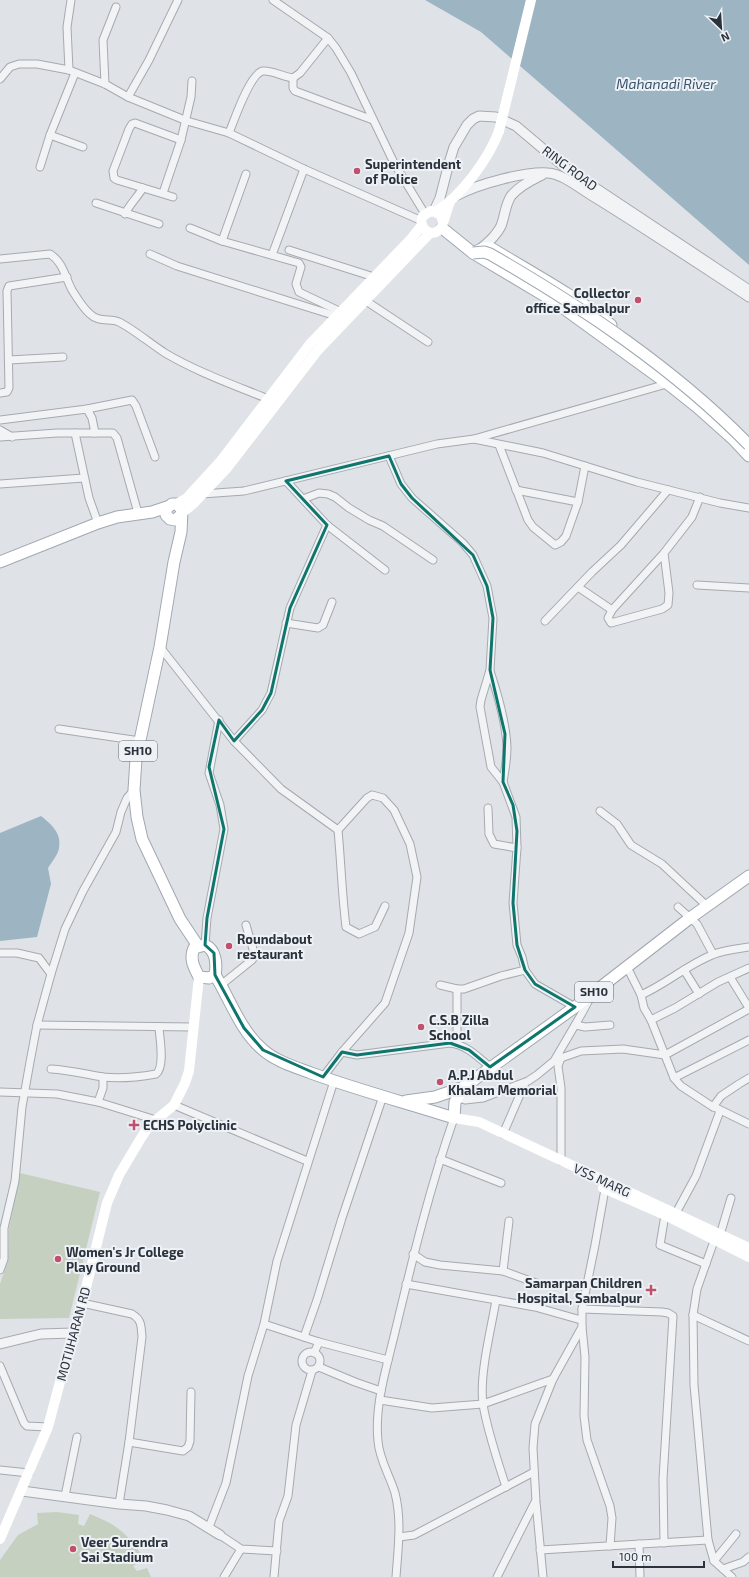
<svg xmlns="http://www.w3.org/2000/svg" width="749" height="1577" font-family="'Exo 2',sans-serif">
<style>
.green{fill:#c6d0c1}
.water{fill:#9db4c3}
.lines{fill:none;stroke-linecap:round;stroke-linejoin:round}
.minor-casing{stroke:#a5aab0;stroke-width:9}
.tertiary-casing{stroke:#a5aab0;stroke-width:11}
.primary-casing{stroke:#a0a8b1;stroke-width:13}
.minor{stroke:#f1f3f5;stroke-width:7}
.tertiary{stroke:#f1f3f5;stroke-width:9}
.secondary{stroke:#fff;stroke-width:10}
.primary{stroke:#fff;stroke-width:11}
.primary-bridge-casing{stroke:#a0a8b1;stroke-width:13;stroke-linecap:butt}
.secondary-bridge{stroke:#fff;stroke-width:10}
.primary-bridge{stroke:#fff;stroke-width:11}
.marked{fill:none;stroke:#0f766e;stroke-width:3;stroke-linejoin:round}
.poi-dot{fill:#c0506c;stroke:#eef1f5;stroke-width:1.5}
.labels{text-anchor:middle;stroke-width:4;stroke-linejoin:round;paint-order:stroke}
.shield{fill:#eef1f5;stroke:#656b74;stroke-width:1}
.shield-label{font-size:12px;font-weight:bold;fill:#2a323c}
.poi-label{font-size:13px;font-weight:bold;fill:#2a323c;stroke:#eef1f5;text-anchor:start}
.street-label{font-size:13px;fill:#2a323c;stroke:#eef1f5}
.water-label{font-size:14px;font-style:italic;fill:#38546c;stroke:#eef1f5}
</style>
<rect width="100%" height="100%" fill="#dfe3e7"/>
<g class="green">
<path d="M20 1173 100 1192 69 1318 0 1319V1284L8 1261 9 1228Z"/>
<path d="M57 1512 79 1515 78 1524 84 1526 90 1514C118 1525 128 1534 144 1559L133 1566 137 1571 147 1568 151 1577H0V1560L18 1535 38 1524 37 1513Z"/>
</g>
<g class="water">
<path d="M425 0H749V265L481 32Z"/>
<path d="M41 816C51 824 62 833 59 848 58 855 51 863 48 868L51 884 37 937 0 941V833Z"/>
</g>
<g class="lines">
<g class="minor-casing">
<g id="minor">
<path d="M273 0 328 38 336 48 351 73 394 163 425 214"/>
<path d="M69 70 67 27 71 0"/>
<path d="M293 78V88L295 91 373 120"/>
<path d="M0 79 10 67 19 64H37L69 70 105 84 128 97 187 121 229 133 304 169 422 221"/>
<path d="M105 84 103 40 116 7"/>
<path d="M128 97 149 60 178 0"/>
<path d="M229 133C234 121 250 73 263 71 272 70 283 77 293 78L300 73 328 38"/>
<path d="M50 135 83 147"/>
<path d="M181 140 191 97 192 81"/>
<path d="M40 167 50 135 75 73"/>
<path d="M163 193 181 140 135 123 132 124 129 129 113 171 114 178 117 180 173 197"/>
<path d="M96 203 159 224"/>
<path d="M125 214C127 208 138 196 143 188"/>
<path d="M190 228 222 241 299 263 301 267 296 284 299 292 341 312"/>
<path d="M222 241 246 174"/>
<path d="M289 250 374 277"/>
<path d="M150 254 177 266 336 316"/>
<path d="M272 255 304 169"/>
<path d="M0 259 50 254C63 262 65 277 72 290 77 298 83 308 90 314 99 323 110 318 119 322 133 329 151 344 165 353 197 372 234 385 268 399"/>
<path d="M366 301 428 342"/>
<path d="M9 360 63 357"/>
<path d="M0 393 7 392 9 388 7 291 9 286 67 277"/>
<path d="M87 409 132 400 136 406 155 457"/>
<path d="M0 420 87 409 92 418 95 433"/>
<path d="M0 430 12 437"/>
<path d="M75 433 89 498 98 523"/>
<path d="M0 437 57 433H113L117 438 138 513"/>
<path d="M474 439 670 383"/>
<path d="M499 445 528 520 533 527 555 545 561 542 566 536 578 502 585 466"/>
<path d="M389 456 401 484 412 498 463 543 473 555 487 586 493 618 490 670 481 700 480 707 491 767 503 782 516 817 517 848 513 903 517 945 522 957 525 970 501 976 464 989H457L440 985"/>
<path d="M286 481 327 525 385 570"/>
<path d="M0 484 84 478"/>
<path d="M516 490 578 502"/>
<path d="M202 494 244 491 437 444 474 439 543 453 637 482 720 503 749 508"/>
<path d="M303 499 319 493 328 494 335 497 349 508 369 520 383 526 433 560"/>
<path d="M664 553 669 593 668 605 662 609 611 623 608 618 612 610 664 553 692 517 700 497"/>
<path d="M697 585 749 588"/>
<path d="M578 587 612 610"/>
<path d="M545 621 592 572 621 545 668 490"/>
<path d="M286 623 318 628 323 625 332 602"/>
<path d="M160 647 234 741 281 789 338 830 367 798 372 795 383 798 394 810 410 844 417 877 409 933 385 1003 342 1052 323 1077"/>
<path d="M490 671C498 695 506 722 507 747 507 759 505 771 503 782"/>
<path d="M59 729 140 741"/>
<path d="M234 741 262 710 271 693 290 608 327 525"/>
<path d="M488 808 489 834 494 844 517 848"/>
<path d="M600 811 617 824 631 845 662 864 707 906"/>
<path d="M338 830C341 862 342 895 346 927L359 934 375 927 385 906"/>
<path d="M678 907 697 924 713 954"/>
<path d="M205 945 207 918 224 829 220 805 209 773 219 720"/>
<path d="M0 953H17L39 958 51 974 37 1025 30 1062 22 1107 15 1181 4 1228V1259L0 1270"/>
<path d="M627 967 641 995 644 1008 651 1020 674 1078 681 1086 710 1105 749 1124"/>
<path d="M525 970 535 984 575 1007"/>
<path d="M684 970 699 994"/>
<path d="M51 974 65 929 83 891 116 832 121 812 127 798 134 790"/>
<path d="M730 977 749 1008"/>
<path d="M221 985 252 960 255 956 246 925"/>
<path d="M641 995C666 984 687 965 712 955 723 950 737 949 749 947"/>
<path d="M651 1020 675 1008 718 982 749 968"/>
<path d="M37 1025 193 1027"/>
<path d="M576 1025 585 1027 610 1025"/>
<path d="M457 1044V989"/>
<path d="M342 1052 357 1055 450 1043C467 1045 478 1057 490 1067"/>
<path d="M559 1054 561 1058 558 1066 561 1088V1161"/>
<path d="M561 1058 581 1051 623 1049 665 1055 749 1009"/>
<path d="M51 1069C69 1070 85 1074 103 1077 120 1079 139 1077 156 1074 165 1067 160 1040 159 1028"/>
<path d="M674 1078 749 1040"/>
<path d="M0 1092 57 1094 98 1102 156 1120"/>
<path d="M458 1098 465 1100 483 1098 528 1081 537 1075 554 1061 582 1013 590 998"/>
<path d="M98 1102 103 1088V1077"/>
<path d="M174 1105 307 1161"/>
<path d="M713 1107 721 1096 739 1084 749 1078"/>
<path d="M503 1134 525 1083"/>
<path d="M440 1159 501 1183"/>
<path d="M676 1213 696 1176 720 1111"/>
<path d="M665 1215 660 1245 706 1264"/>
<path d="M720 1235 731 1198"/>
<path d="M714 1241 697 1289 693 1315 694 1385 708 1540 714 1561 732 1577"/>
<path d="M413 1254 425 1262 440 1265 503 1271 536 1283"/>
<path d="M503 1271 509 1221"/>
<path d="M406 1284 535 1307 581 1320"/>
<path d="M496 1300C491 1330 479 1375 483 1404 487 1430 498 1462 506 1487"/>
<path d="M82 1303 132 1314C142 1320 141 1326 142 1337L129 1442 119 1504"/>
<path d="M582 1309 662 1312 668 1313 673 1316 663 1479 664 1543"/>
<path d="M693 1315 749 1341"/>
<path d="M264 1324 319 1342"/>
<path d="M582 1327 585 1357 584 1416 587 1440 610 1506 612 1518 610 1546"/>
<path d="M304 1337 317 1300 342 1218 383 1096"/>
<circle cx="311" cy="1361" r="9"/>
<path d="M314 1353 319 1342 388 1360"/>
<path d="M0 1366 24 1423 27 1426 48 1427"/>
<path d="M319 1367 355 1382 381 1391"/>
<path d="M380 1400 432 1408 483 1404 553 1379"/>
<path d="M129 1442 183 1451 188 1447 190 1441 191 1392"/>
<path d="M0 1470 29 1473"/>
<path d="M65 1496 77 1437"/>
<path d="M209 1527 226 1483 248 1376 264 1324 277 1261 334 1081"/>
<path d="M220 1535 241 1549 277 1551"/>
<path d="M399 1537 414 1535 534 1472"/>
<path d="M639 1544 640 1577"/>
<path d="M540 1550 708 1540"/>
<path d="M714 1561 736 1534"/>
<path d="M723 1569 743 1562 749 1557"/>
<path d="M224 1577 241 1549"/>
<path d="M274 1577 279 1521 288 1496 296 1425 312 1371"/>
<path d="M396 1577C398 1549 402 1520 395 1493 390 1476 379 1459 378 1441 374 1404 388 1363 396 1328 413 1257 430 1187 454 1118"/>
<path d="M497 1577 535 1502"/>
<path d="M543 1577 536 1502 533 1448 535 1424 553 1379 582 1327V1309L595 1245 605 1189"/>
</g>
</g>
<g class="tertiary-casing">
<g id="tertiary">
<path d="M458 195C478 184 526 171 548 173 563 174 579 188 591 195 645 228 697 263 749 297"/>
<path d="M434 211 440 198 449 163 454 147 467 125 473 119 479 116 496 117 516 126 567 169 749 290"/>
<path d="M480 249C488 243 496 236 501 226 505 216 505 205 511 196 519 186 532 180 542 175"/>
<path d="M0 1344 41 1334 73 1333"/>
<path d="M22 1491 119 1504 146 1506 167 1510 189 1516 220 1535"/>
</g>
</g>
<g class="primary-casing">
<g id="primary">
<path d="M442 228 473 253 555 302 668 384 697 407 734 440 749 456"/>
<path d="M477 251 485 248H491C532 273 574 295 611 325"/>
<path d="M181 515 175 520 170 519 166 515V509L172 504H177L182 510 181 532 174 562 160 647 136 759 134 790 137 817 142 839 180 919 198 946"/>
<path d="M0 562 98 523 117 517 152 512 167 507"/>
<path d="M205 945C216 950 217 964 215 975L209 978 199 977C194 967 189 959 194 948Z"/>
<path d="M215 975C230 999 240 1030 262 1049 275 1061 295 1067 311 1073 358 1090 407 1103 454 1118L455 1102 464 1087 575 1007 690 918 749 876"/>
<path d="M406 1101 435 1097 464 1087"/>
</g>
</g>
<use href="#minor" class="minor"/>
<use href="#tertiary" class="tertiary"/>
<g class="secondary">
<path d="M435 212C461 197 489 158 499 131"/>
<path d="M443 221 440 214 431 211 423 216C417 228 432 239 440 229 443 227 447 208 450 202"/>
<path d="M177 504 187 498 220 462 310 344 410 240 422 225"/>
<path d="M182 513 193 504 227 468 318 350 430 233"/>
<path d="M454 1118 479 1122 749 1248"/>
<path d="M603 1188 665 1215 749 1257"/>
<path d="M0 1539 48 1427 73 1333 80 1312 107 1203 119 1175 141 1138 147 1129 156 1120 174 1105 185 1083 189 1071 199 977"/>
</g>
<use href="#primary" class="primary"/>
<g class="primary-bridge-casing">
<path id="primary-bridge" d="M473 253 484 252 490 254C582 307 675 369 749 445"/>
</g>
<path class="secondary-bridge" d="M499 131 531 0"/>
<use href="#primary-bridge" class="primary-bridge"/>
</g>
<path class="marked" d="M389 456 401 484 412 498 473 555 487 586 493 618 490 670 505 734 503 782 513 805 517 831 513 903 517 945 525 970 535 984 575 1007 490 1067 469 1050 450 1043 357 1055 342 1052 323 1077 263 1050 244 1028 215 975 214 953 205 945 207 918 224 829 209 767 219 720 234 741 262 710 271 693 290 608 327 525 286 481Z"/>
<g class="poi-dot">
<circle cx="357" cy="171" r="4"/>
<circle cx="638" cy="300" r="4"/>
<circle cx="229" cy="946" r="4"/>
<circle cx="421" cy="1027" r="4"/>
<circle cx="440" cy="1082" r="4"/>
<path d="M132 1119h4v4h4v4h-4v4h-4v-4h-4v-4h4z"/>
<circle cx="58" cy="1259" r="4"/>
<path d="M649 1284h4v4h4v4h-4v4h-4v-4h-4v-4h4z"/>
<circle cx="73" cy="1549" r="4"/>
</g>
<g class="labels">
<g class="shield">
<rect x="119" y="741" width="38" height="20" rx="3"/>
<rect x="575" y="982" width="38" height="20" rx="3"/>
</g>
<g class="shield-label">
<text x="138" y="755">SH10</text>
<text x="594" y="996">SH10</text>
</g>
<g class="poi-label">
<text x="365" y="169">Superintendent<tspan x="365" dy="15">of Police</tspan></text>
<text x="630" y="298" text-anchor="end">Collector<tspan x="630" dy="15">office Sambalpur</tspan></text>
<text x="237" y="944">Roundabout<tspan x="237" dy="15">restaurant</tspan></text>
<text x="429" y="1025">C.S.B Zilla<tspan x="429" dy="15">School</tspan></text>
<text x="448" y="1080">A.P.J Abdul<tspan x="448" dy="15">Khalam Memorial</tspan></text>
<text x="143" y="1130">ECHS Polyclinic</text>
<text x="66" y="1257">Women's Jr College<tspan x="66" dy="15">Play Ground</tspan></text>
<text x="642" y="1288" text-anchor="end">Samarpan Children<tspan x="642" dy="15">Hospital, Sambalpur</tspan></text>
<text x="81" y="1547">Veer Surendra<tspan x="81" dy="15">Sai Stadium</tspan></text>
</g>
<g class="street-label">
<text transform="translate(570 168) rotate(37)" y="5">RING ROAD</text>
<text transform="translate(602 1180) rotate(25)" y="5">VSS MARG</text>
<text transform="translate(73 1334) rotate(-75)" y="5">MOTIJHARAN RD</text>
</g>
<g class="water-label">
<text x="666" y="89">Mahanadi River</text>
</g>
</g>
<g transform="translate(721 28) rotate(155)" stroke="#eef1f5" stroke-width="3" paint-order="stroke">
<path d="M0-3L7 15L0 10L-7 15Z" fill="#2a323c"/>
<text y="-6" font-size="11" font-weight="bold" text-anchor="middle" fill="#2a323c">N</text>
</g>
<path d="M613 1561v6h91v-6" fill="none" stroke="#2a323c" stroke-width="2"/>
<text x="619" y="1561" font-size="12" fill="#2a323c" stroke="#eef1f5" stroke-width="3" paint-order="stroke">100 m</text>
</svg>
